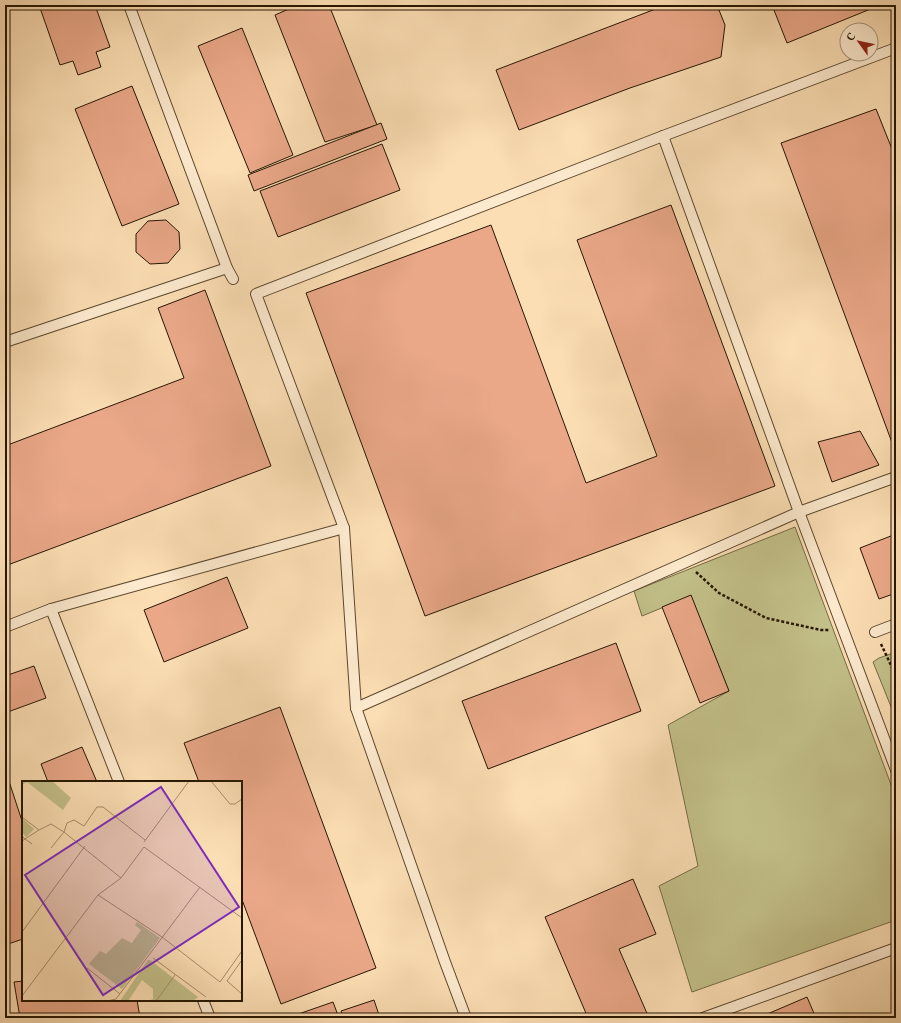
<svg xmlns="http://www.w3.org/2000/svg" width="901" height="1023" font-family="Vollkorn,serif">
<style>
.green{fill:#c3c08a;stroke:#746b45}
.building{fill:#eaa889;stroke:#261600}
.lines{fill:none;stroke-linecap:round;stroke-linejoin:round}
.lane-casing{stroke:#5c482d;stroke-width:12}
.path{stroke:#261600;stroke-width:2.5;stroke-dasharray:3 2;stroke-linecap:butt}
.lane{stroke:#fdeace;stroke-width:10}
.inset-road{fill:none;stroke:#a68e6c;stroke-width:1}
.view{fill:#7b2cbf;fill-opacity:0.15;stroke:#7b2cbf;stroke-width:2}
.inset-edge{fill:none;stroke:#261600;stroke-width:2}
</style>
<rect width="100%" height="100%" fill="#fcdeb4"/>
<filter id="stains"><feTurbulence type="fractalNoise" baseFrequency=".005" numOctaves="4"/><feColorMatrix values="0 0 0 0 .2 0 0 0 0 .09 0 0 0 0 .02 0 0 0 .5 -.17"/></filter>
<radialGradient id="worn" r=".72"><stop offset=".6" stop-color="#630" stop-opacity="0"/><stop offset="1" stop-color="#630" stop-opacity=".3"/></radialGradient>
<g class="green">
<path d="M795 527 896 798V920L692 992 659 886 698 866 668 725 729 691 691 596 642 616 634 591Z"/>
<path d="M896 652V719L873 662 879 658Z"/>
</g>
<g class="building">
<path d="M39 5H95L110 47 96 52 101 67 78 75 73 61 60 65Z"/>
<path d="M298 5H329L377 125 325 142 275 15Z"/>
<path d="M666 5H717L725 25 721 57 630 88 519 130 496 70Z"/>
<path d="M772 5H877L878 6 787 43Z"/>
<path d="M242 28 293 155 250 173 198 46Z"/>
<path d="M132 86 179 204 122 226 75 109Z"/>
<path d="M876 109 896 159V447L894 448 781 143Z"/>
<path d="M381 123 387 139 254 191 248 175Z"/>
<path d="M382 144 400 190 278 237 260 191Z"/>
<path d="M671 205 775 486 425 616 306 293 491 225 586 483 657 456 577 240Z"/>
<path d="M166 220 179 232 180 249 168 263 150 264 136 252V234L148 221Z"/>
<path d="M205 290 271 466 5 566V446L184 378 158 308Z"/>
<path d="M860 431 879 465 832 482 818 442Z"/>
<path d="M896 534V593L879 599 860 548Z"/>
<path d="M227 577 248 628 164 662 144 610Z"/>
<path d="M691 595 729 691 700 703 662 607Z"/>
<path d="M616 643 641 711 488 769 462 701Z"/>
<path d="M34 666 46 698 5 713V676Z"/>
<path d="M280 707 376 968 281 1004 241 897V782H199L184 743Z"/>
<path d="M82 747 97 782H48L41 764Z"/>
<path d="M5 769 23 824V939L8 944 5 935Z"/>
<path d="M633 879 656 934 619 949 649 1018H588L545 917Z"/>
<path d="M23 981V1000H137L140 1018H20L14 982Z"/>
<path d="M807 997 816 1018H758Z"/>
<path d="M374 1000 380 1018H344L341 1011Z"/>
<path d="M333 1002 339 1018H287Z"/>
</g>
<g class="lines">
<g class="lane-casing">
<g id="lane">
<path d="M129 5 227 268 233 279"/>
<path d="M896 48 663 136 256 294 344 528 356 708 799 512 896 477"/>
<path d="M663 136 799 512 896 770"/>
<path d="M5 342 227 268"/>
<path d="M51 609 119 782"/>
<path d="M5 627 51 609 344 528"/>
<path d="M875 632 896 624"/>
<path d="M356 708 445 962 466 1018"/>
<path d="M203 1000 210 1018"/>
<path d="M703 1018 896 948"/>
</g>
</g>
<g class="path">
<path d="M696 572 719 593 766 618 821 630H829"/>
<path d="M881 644 896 676"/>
</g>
<use href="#lane" class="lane"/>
</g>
<g transform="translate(22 781)">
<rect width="220" height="220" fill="#fcdeb4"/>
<path d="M0 0H30L49 17 41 29 5 1 0 4ZM0 37 12 48 4 56 0 51ZM115 141 138 157 100 208 67 183 78 170 84 173 100 157 110 162 119 149 113 144ZM126 179H128L176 216 171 220H126L131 218V208L120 199 106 220H98Z" fill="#c3c08a"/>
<path class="inset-road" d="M189 0 208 23H213L220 18M0 36 17 49 29 43 42 51 45 42 52 39 62 45 75 26H81L123 59M0 55 3 58 17 49M0 60 3 58 10 63M122 61 167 0M29 67 42 51 99 97M220 137 122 66 99 97 76 114 140 156 198 201 220 170M0 151 63 65M131 177 184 216M220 179 205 200 220 213M65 187 98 213M0 215 76 114M85 220 94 218 178 106M134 220 153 194"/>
<path class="view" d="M139 6 217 126 81 214 3 94Z"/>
<rect width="220" height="220" class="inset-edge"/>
</g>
<rect width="901" height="1023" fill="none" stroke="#fcdeb4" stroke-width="20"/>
<rect x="6" y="6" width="889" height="1011" fill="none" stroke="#261600" stroke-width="2"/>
<rect x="10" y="10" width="881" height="1003" fill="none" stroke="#261600"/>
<g transform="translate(859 42) rotate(303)"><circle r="19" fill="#fdeace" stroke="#a7957c"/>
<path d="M0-3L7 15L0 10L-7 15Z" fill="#8f2418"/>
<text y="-6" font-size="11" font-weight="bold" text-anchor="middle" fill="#261600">С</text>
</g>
<rect width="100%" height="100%" filter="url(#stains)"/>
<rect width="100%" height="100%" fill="url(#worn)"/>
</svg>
